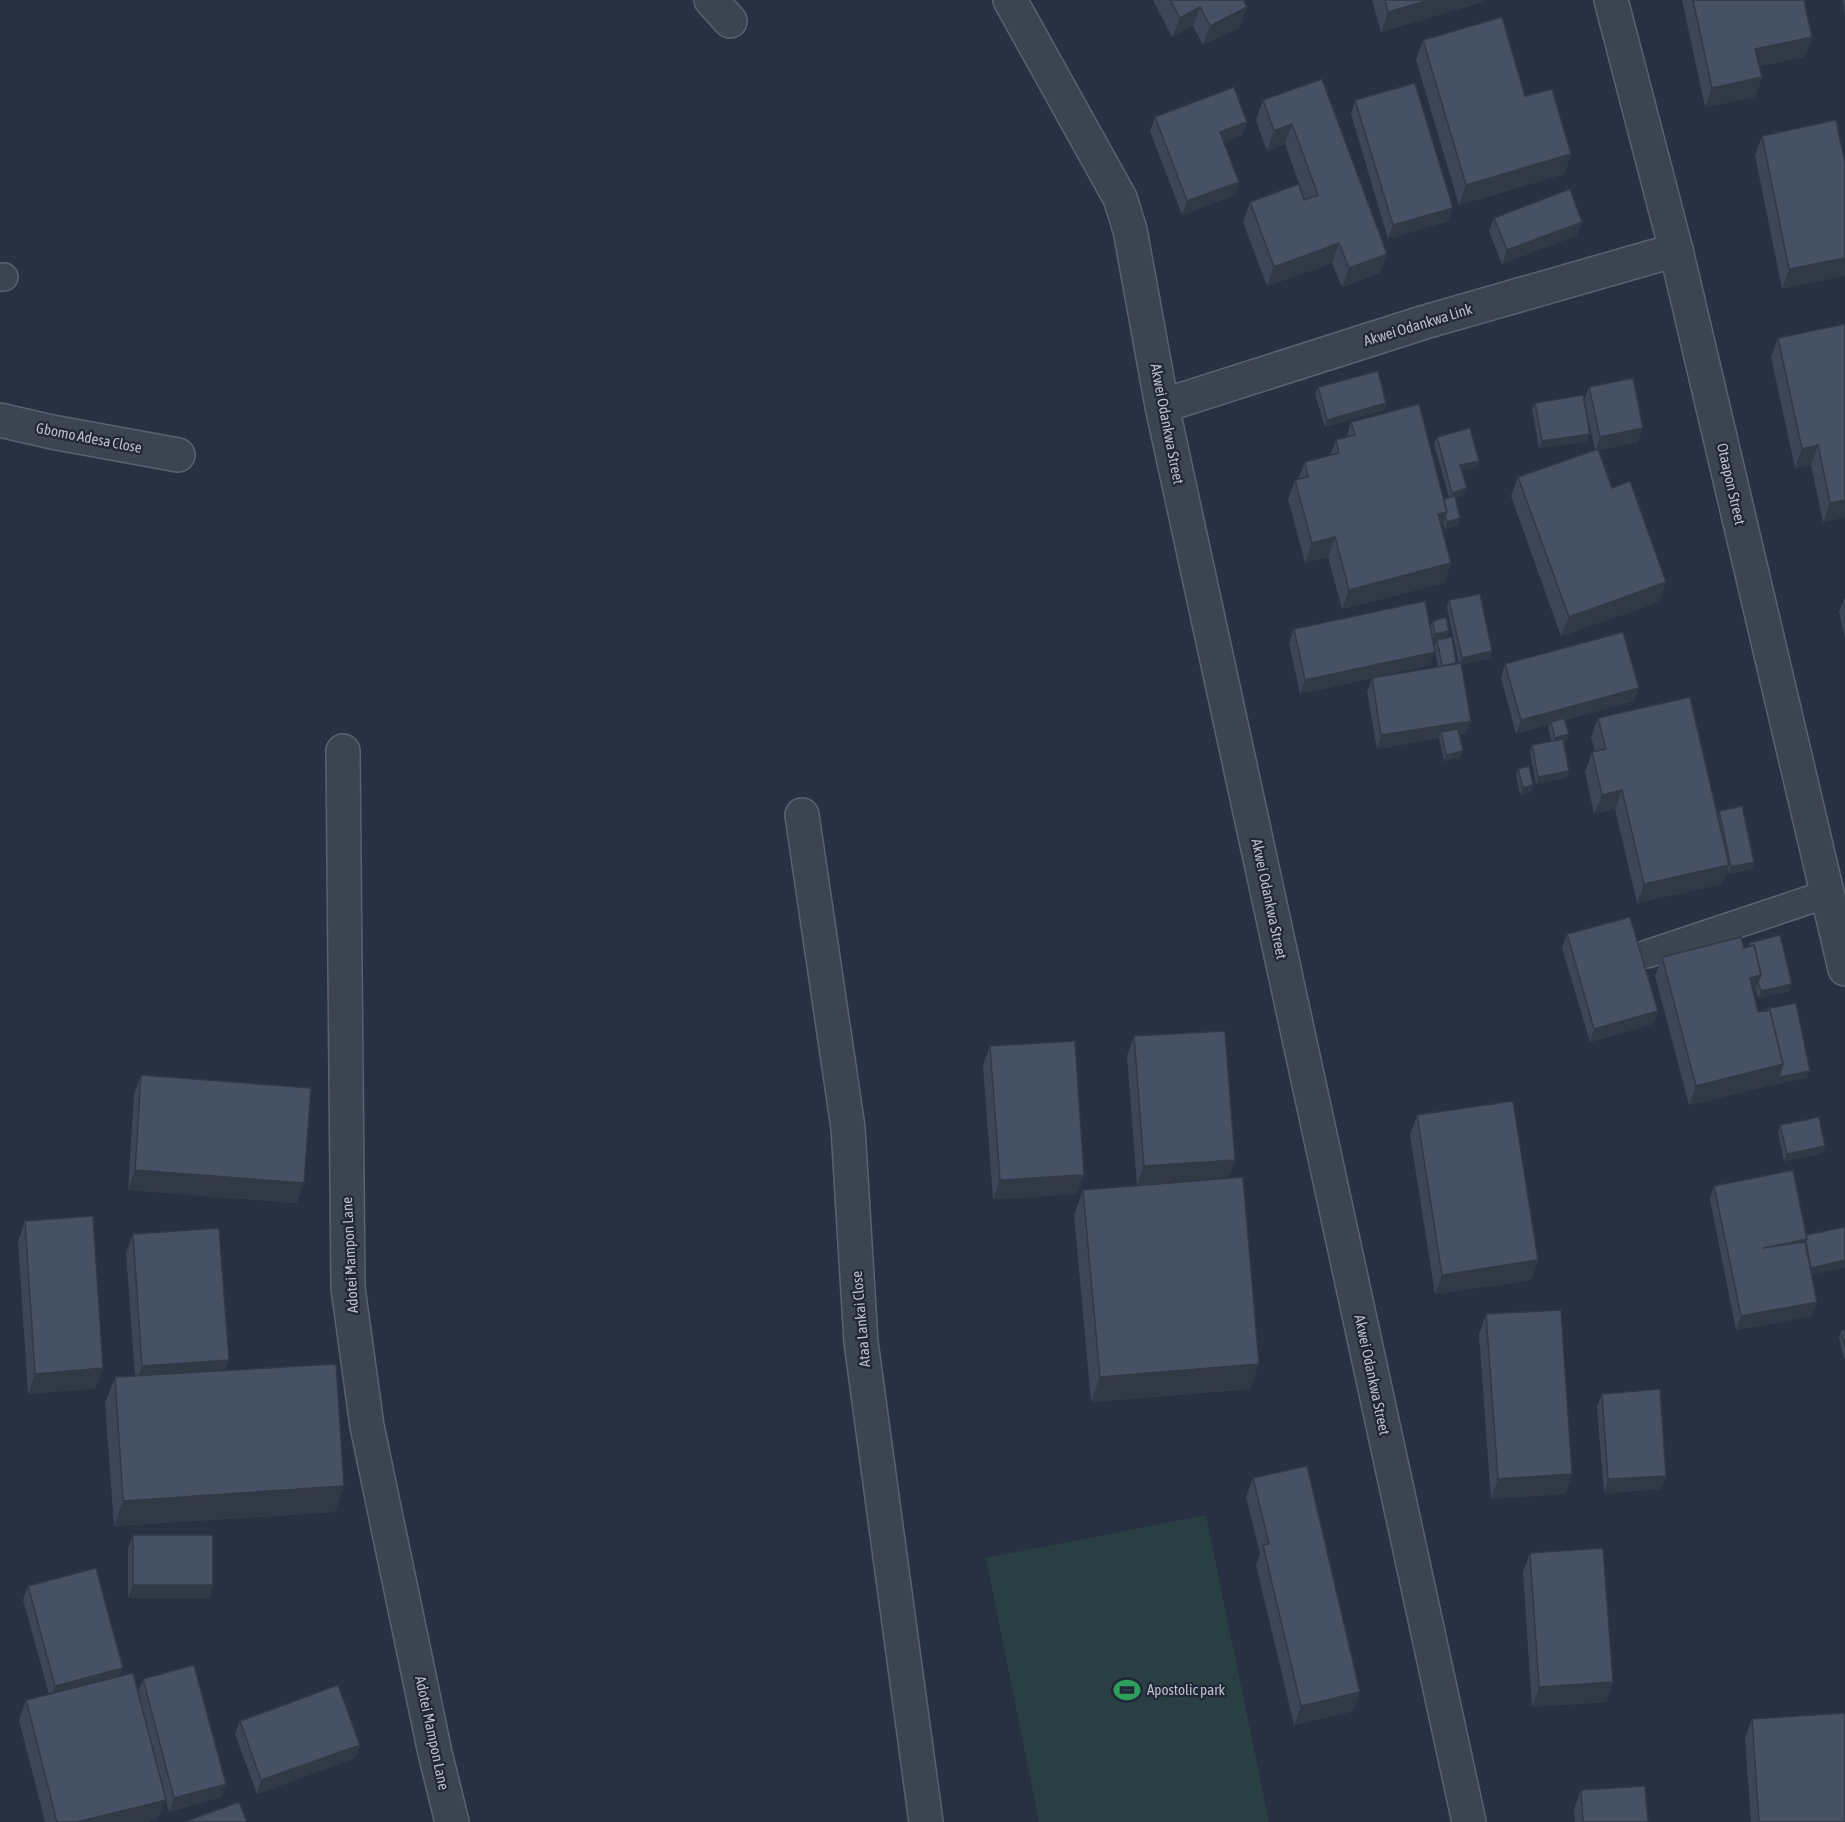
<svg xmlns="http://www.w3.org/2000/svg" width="1845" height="1822" font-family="'Asap Condensed',sans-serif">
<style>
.green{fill:#293f43}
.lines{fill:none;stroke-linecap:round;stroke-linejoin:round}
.lane-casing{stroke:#5a616f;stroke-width:30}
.street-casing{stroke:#5a616f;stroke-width:36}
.lane{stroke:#3c4452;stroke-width:27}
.street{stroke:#3c4452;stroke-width:33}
.wall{fill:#3d4656;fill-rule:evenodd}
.shaded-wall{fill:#323946}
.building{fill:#475164;stroke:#323946;stroke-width:1.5}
.labels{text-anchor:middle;stroke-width:4.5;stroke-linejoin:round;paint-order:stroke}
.street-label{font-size:15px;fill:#b9bfcc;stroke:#202837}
.poi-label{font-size:15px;fill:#b9bfcc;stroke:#202837;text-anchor:start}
</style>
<rect width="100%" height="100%" fill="#273142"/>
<path class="green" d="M1206 1515 1269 1822H1039L986 1558Z"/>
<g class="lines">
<g class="lane-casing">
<g id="lane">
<path d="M0 277H4"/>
<path d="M1647 954 1827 894"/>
</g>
</g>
<g class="street-casing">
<g id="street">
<path d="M711 0 730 21"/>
<path d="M1010 0 1120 198 1130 230 1162 406 1469 1822"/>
<path d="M1611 0 1676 250 1845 969"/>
<path d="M1162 406 1425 322 1676 250"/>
<path d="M0 420 52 432 178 455"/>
<path d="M343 751 348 1288 367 1426 435 1753 452 1822"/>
<path d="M802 815 848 1128 861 1342 926 1822"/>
</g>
</g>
<use href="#lane" class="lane"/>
<use href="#street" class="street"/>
</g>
<g class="wall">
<path d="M1153 0H1245L1244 1 1240 27 1203 45 1193 26 1172 37Z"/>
<path d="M1372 0H1483L1482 2 1381 32Z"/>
<path d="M1682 0H1804L1812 37 1805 57 1759 66 1762 77 1755 97 1705 107Z"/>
<path d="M1843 0H1845V15Z"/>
<path d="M1423 40 1525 96 1571 154 1564 174 1459 205 1416 60Z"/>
<path d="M1322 79 1387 254 1380 273 1342 287 1332 263 1267 286 1243 222 1250 202 1305 200 1285 144 1267 151 1256 120 1263 100Z"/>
<path d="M1355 100 1448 221 1388 239 1351 114Z"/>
<path d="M1155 117 1247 122 1242 135 1224 142 1239 182 1235 195 1182 215 1150 131Z"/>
<path d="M1762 136 1845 163 1782 289 1755 155Z"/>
<path d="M1494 218 1577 235 1502 264 1489 231Z"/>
<path d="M1778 338 1845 517 1823 522 1811 465 1795 468 1771 357Z"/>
<path d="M1318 387 1386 403 1384 410 1325 427 1315 394Z"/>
<path d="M1589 387 1638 442 1598 450 1612 488 1666 582 1659 602 1561 636 1511 496 1518 477 1595 450 1584 400Z"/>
<path d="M1535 403 1587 441 1539 448 1532 409Z"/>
<path d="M1351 422 1444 499 1449 497 1434 444 1437 437 1477 467 1462 471 1464 495 1455 498 1460 518 1458 525 1445 529 1443 523 1441 527 1451 563 1444 583 1342 609 1328 557 1305 563 1288 499 1295 480 1298 479 1305 462 1330 455 1336 440 1346 438Z"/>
<path d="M1845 597V638L1839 612Z"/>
<path d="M1449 600 1492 651 1490 658 1461 664 1471 721 1466 734 1459 735 1463 751 1460 758 1444 761 1439 738 1377 749 1367 691 1372 678 1300 694 1289 643 1294 629 1430 627 1433 621 1449 631 1446 638 1456 664H1459L1447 607ZM1437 640 1434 647 1438 667 1375 677 1430 665 1433 641Z"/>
<path d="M1505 664 1634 701 1565 720 1569 734 1566 741H1564L1569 771 1567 777 1536 784 1530 752 1532 745 1552 742 1548 729 1550 724 1516 734 1501 678Z"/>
<path d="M1598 718 1718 815 1719 811 1754 862 1752 869 1729 874 1728 869 1722 884 1637 903 1615 809 1594 814 1585 772 1592 752H1595L1591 737Z"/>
<path d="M1518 769 1533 785 1531 792 1520 795 1516 775Z"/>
<path d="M1567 934 1658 1011 1653 1024 1590 1042 1562 948Z"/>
<path d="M1749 943 1790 991 1758 998 1756 989 1754 994 1758 1012 1765 1011 1766 1009 1807 1078 1776 1084 1689 1105 1655 976 1662 957 1744 948 1748 947Z"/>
<path d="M1134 1036 1228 1178 1250 1389 1091 1402 1074 1215 1083 1190 1137 1185 1127 1056Z"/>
<path d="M990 1046 1084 1175 1077 1194 993 1199 983 1066Z"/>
<path d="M141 1075 297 1203 128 1190 134 1094Z"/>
<path d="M1417 1115 1538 1260 1531 1280 1435 1294 1410 1135Z"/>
<path d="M1780 1125 1825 1146 1822 1153 1784 1161 1778 1132Z"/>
<path d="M1714 1186 1806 1235 1845 1267 1812 1274 1817 1302 1812 1316 1736 1330 1710 1199Z"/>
<path d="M25 1221 96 1388 28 1394 18 1241Z"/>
<path d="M133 1234 225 1371 335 1512 114 1526 105 1403 115 1377 135 1376 126 1253Z"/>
<path d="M1486 1314 1572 1474 1565 1494 1491 1499 1479 1334Z"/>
<path d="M1845 1330V1358H1844L1839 1338 1841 1331Z"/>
<path d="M1602 1394 1666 1476 1661 1489 1604 1493 1597 1407Z"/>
<path d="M1253 1478 1360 1692 1353 1711 1294 1725 1256 1565 1260 1554 1246 1497Z"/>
<path d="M133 1535 213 1585 209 1598H128V1548Z"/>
<path d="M1530 1553 1613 1682 1606 1702 1532 1707 1523 1572Z"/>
<path d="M28 1586 120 1676 138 1692 143 1679 221 1797 169 1812 150 1737 158 1819 147 1822H45L19 1720 26 1700 49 1694 23 1600Z"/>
<path d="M1752 1719 1845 1822H1751L1745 1738Z"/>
<path d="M240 1721 360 1745 355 1758 257 1794 235 1734Z"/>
<path d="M1581 1790 1648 1822H1575L1574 1809Z"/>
</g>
<g class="shaded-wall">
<path d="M1429 0H1483L1482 2 1381 32 1388 12Z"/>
<path d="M1200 7 1193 26 1172 37 1180 18Z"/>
<path d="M1247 7 1240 27 1203 45 1210 26Z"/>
<path d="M1812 37 1805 57 1748 68 1755 49Z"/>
<path d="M1762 77 1755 97 1705 107 1712 88Z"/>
<path d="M1247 122 1242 135 1215 145 1220 132Z"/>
<path d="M1292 124 1285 144 1267 151 1274 131Z"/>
<path d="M1571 154 1564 174 1459 205 1466 185Z"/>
<path d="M1239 182 1235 195 1182 215 1187 201Z"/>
<path d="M1453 208 1448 221 1388 239 1393 225Z"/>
<path d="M1582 222 1577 235 1502 264 1507 250Z"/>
<path d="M1339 243 1332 263 1267 286 1274 267Z"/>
<path d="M1387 254 1380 273 1342 287 1349 268Z"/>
<path d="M1845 258V276L1782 289 1789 269Z"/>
<path d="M1386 403 1384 410 1325 427 1327 420Z"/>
<path d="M1643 428 1638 442 1595 451 1600 437Z"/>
<path d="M1590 434 1587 441 1539 448 1542 441Z"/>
<path d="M1818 445 1811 465 1795 468 1802 449Z"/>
<path d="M1479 461 1477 467 1458 472 1460 465Z"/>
<path d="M1467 488 1464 495 1450 500 1452 493Z"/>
<path d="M1845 500V517L1823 522 1830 503Z"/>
<path d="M1447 512 1440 531 1438 514Z"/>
<path d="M1460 518 1458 525 1445 529 1447 522Z"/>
<path d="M1335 537 1328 557 1305 563 1312 543Z"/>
<path d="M1451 563 1444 583 1342 609 1349 590Z"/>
<path d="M1666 582 1659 602 1561 636 1569 617Z"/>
<path d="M1449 631 1446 638 1432 641 1435 634Z"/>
<path d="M1492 651 1490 658 1459 665 1462 658Z"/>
<path d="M1435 652 1430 665 1300 694 1305 680Z"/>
<path d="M1639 688 1634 701 1551 724V722L1550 724 1516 734 1521 720Z"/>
<path d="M1471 721 1466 734 1442 738 1441 732 1439 738 1377 749 1381 735Z"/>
<path d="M1569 734 1566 741 1553 744 1555 738Z"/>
<path d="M1463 751 1460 758 1444 761 1446 755Z"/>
<path d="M1569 771 1567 777 1536 784 1538 777Z"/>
<path d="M1533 785 1531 792 1520 795 1523 788Z"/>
<path d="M1622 790 1615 809 1594 814 1602 795Z"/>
<path d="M1754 862 1752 869 1729 874 1731 867Z"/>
<path d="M1729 865 1722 884 1637 903 1644 884Z"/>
<path d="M1761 975 1754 994 1750 978Z"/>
<path d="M1792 984 1790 991 1758 998 1761 991Z"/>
<path d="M1658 1011 1653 1024 1590 1042 1594 1029Z"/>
<path d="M1783 1064 1776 1084 1689 1105 1696 1086Z"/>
<path d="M1810 1071 1807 1078 1776 1084 1779 1077Z"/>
<path d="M1825 1146 1822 1153 1784 1161 1787 1154Z"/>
<path d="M1235 1160 1228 1180 1137 1185 1144 1166Z"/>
<path d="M135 1170 304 1183 297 1203 128 1190Z"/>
<path d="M1084 1175 1077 1194 993 1199 1000 1180Z"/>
<path d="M1807 1239 1802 1252 1763 1248Z"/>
<path d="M1538 1260 1531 1280 1435 1294 1442 1275Z"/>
<path d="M1845 1260V1267L1808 1275 1811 1268Z"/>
<path d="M1817 1302 1812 1316 1736 1330 1741 1316Z"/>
<path d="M229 1360 222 1379 135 1385 142 1366Z"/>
<path d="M1259 1364 1250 1389 1091 1402 1100 1377Z"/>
<path d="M103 1368 96 1388 28 1394 35 1374Z"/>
<path d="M1572 1474 1565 1494 1491 1499 1498 1479Z"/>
<path d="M1666 1476 1661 1489 1604 1493 1608 1479Z"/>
<path d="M344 1486 335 1512 114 1526 123 1501Z"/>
<path d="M133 1585H213L209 1598H128Z"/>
<path d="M123 1668 118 1681 50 1699 55 1686Z"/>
<path d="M1613 1682 1606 1702 1532 1707 1539 1687Z"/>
<path d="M1360 1692 1353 1711 1294 1725 1301 1706Z"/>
<path d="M360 1745 355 1758 257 1794 261 1780Z"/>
<path d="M226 1784 221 1797 169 1812 174 1798Z"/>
<path d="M166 1800 158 1819 147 1822H77Z"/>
</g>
<g class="building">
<path d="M1170 0H1243L1247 7 1210 26 1200 7 1180 18Z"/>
<path d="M1385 0H1429L1388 12Z"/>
<path d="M1693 0H1804L1812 37 1755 49 1762 77 1712 88Z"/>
<path d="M1502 17 1525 96 1552 89 1571 154 1466 185 1423 40Z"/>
<path d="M1322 79 1387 254 1349 268 1339 243 1274 267 1250 202 1299 184 1304 200 1318 195 1292 124 1274 131 1263 100Z"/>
<path d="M1415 83 1453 208 1393 225 1355 100Z"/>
<path d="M1234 87 1247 122 1220 132 1239 182 1187 201 1155 117Z"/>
<path d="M1836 120 1845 163V258L1789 269 1762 136Z"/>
<path d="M1570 189 1582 222 1507 250 1494 218Z"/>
<path d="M1845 324V500L1830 503 1818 445 1802 449 1778 338Z"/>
<path d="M1378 371 1386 403 1327 420 1318 387Z"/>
<path d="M1633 378 1643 428 1600 437 1589 387Z"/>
<path d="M1583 395 1590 434 1542 441 1535 403Z"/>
<path d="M1419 404 1447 512 1438 514 1451 563 1349 590 1335 537 1312 543 1295 480 1308 477 1305 462 1339 453 1336 440 1355 435 1351 422Z"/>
<path d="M1470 428 1479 461 1460 465 1467 488 1452 493 1437 437Z"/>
<path d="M1598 449 1612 488 1630 481 1666 582 1569 617 1518 477Z"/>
<path d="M1455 496 1460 518 1447 522 1445 516 1447 512 1444 499Z"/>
<path d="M1480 594 1492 651 1462 658 1449 600Z"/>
<path d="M1425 601 1435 652 1305 680 1294 629Z"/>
<path d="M1446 617 1449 631 1435 634 1433 621Z"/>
<path d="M1623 632 1639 688 1521 720 1505 664Z"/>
<path d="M1452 637 1456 663 1442 666 1437 640Z"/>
<path d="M1461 663 1471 721 1381 735 1372 678Z"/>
<path d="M1690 697 1729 865 1644 884 1622 790 1602 795 1592 752 1606 749 1598 718Z"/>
<path d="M1564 718 1569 734 1555 738 1551 722Z"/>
<path d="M1458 729 1463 751 1446 755 1441 732Z"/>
<path d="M1563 739 1569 771 1538 777 1532 745Z"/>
<path d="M1529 766 1533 785 1523 788 1518 769Z"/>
<path d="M1742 806 1754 862 1731 867 1719 811Z"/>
<path d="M1630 917 1658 1011 1594 1029 1567 934Z"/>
<path d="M1780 935 1792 984 1761 991 1758 982 1761 975 1754 945 1750 946 1749 943Z"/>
<path d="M1741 937 1744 948 1754 945 1761 975 1750 978 1758 1012 1770 1010 1783 1064 1696 1086 1662 957Z"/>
<path d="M1796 1003 1810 1071 1779 1077 1783 1064 1770 1010 1766 1011V1009Z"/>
<path d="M1225 1031 1235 1160 1144 1166 1134 1036Z"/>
<path d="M1075 1041 1084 1175 1000 1180 990 1046Z"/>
<path d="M141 1075 311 1088 304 1183 135 1170Z"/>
<path d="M1513 1101 1538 1260 1442 1275 1417 1115Z"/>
<path d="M1819 1117 1825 1146 1787 1154 1780 1125Z"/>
<path d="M1793 1170 1807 1239 1763 1248 1805 1242 1817 1302 1741 1316 1714 1186Z"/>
<path d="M1243 1177 1259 1364 1100 1377 1083 1190Z"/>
<path d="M93 1216 103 1368 35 1374 25 1221Z"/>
<path d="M1845 1227V1260L1811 1268 1806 1242 1807 1239 1806 1235Z"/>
<path d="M219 1228 229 1360 142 1366 133 1234Z"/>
<path d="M1561 1310 1572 1474 1498 1479 1486 1314Z"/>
<path d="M1845 1330V1347L1841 1331Z"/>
<path d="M336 1364 344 1486 123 1501 115 1377Z"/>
<path d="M1660 1389 1666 1476 1608 1479 1602 1394Z"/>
<path d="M1307 1466 1360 1692 1301 1706 1263 1545 1269 1544 1253 1478Z"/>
<rect x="133" y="1535" width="80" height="50"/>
<path d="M1603 1548 1613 1682 1539 1687 1530 1553Z"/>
<path d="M96 1568 123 1668 55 1686 28 1586Z"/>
<path d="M194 1665 226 1784 174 1798 143 1679Z"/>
<path d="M133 1673 166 1800 77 1822H57L26 1700Z"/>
<path d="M338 1685 360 1745 261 1780 240 1721Z"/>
<path d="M1845 1713V1822H1759L1752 1719Z"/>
<path d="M1645 1786 1648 1822H1583L1581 1790Z"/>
<path d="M239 1802 247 1822H184Z"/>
</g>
<defs>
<g id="stadium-bare" transform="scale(2.07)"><path d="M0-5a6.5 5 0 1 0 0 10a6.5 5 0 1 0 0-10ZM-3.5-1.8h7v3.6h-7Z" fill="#2e9e5b" stroke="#202837" stroke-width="2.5" paint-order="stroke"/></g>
</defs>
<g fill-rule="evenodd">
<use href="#stadium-bare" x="1127" y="1690"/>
</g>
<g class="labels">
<g class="street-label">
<text transform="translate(1418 325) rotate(-17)" y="5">Akwei Odankwa Link</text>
<text transform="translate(1167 424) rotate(79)" y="5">Akwei Odankwa Street</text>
<text transform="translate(89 438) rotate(11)" y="5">Gbomo Adesa Close</text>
<text transform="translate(1731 484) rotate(77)" y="5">Otaapon Street</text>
<text transform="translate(1269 899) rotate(78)" y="5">Akwei Odankwa Street</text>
<text transform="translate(350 1255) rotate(-93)" y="5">Adotei Mampon Lane</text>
<text transform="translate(861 1319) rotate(-95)" y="5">Ataa Lankai Close</text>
<text transform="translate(1372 1375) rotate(78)" y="5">Akwei Odankwa Street</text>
<text transform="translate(432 1733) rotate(78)" y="5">Adotei Mampon Lane</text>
</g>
<g class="poi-label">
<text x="1147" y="1695">Apostolic park</text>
</g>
</g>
</svg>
